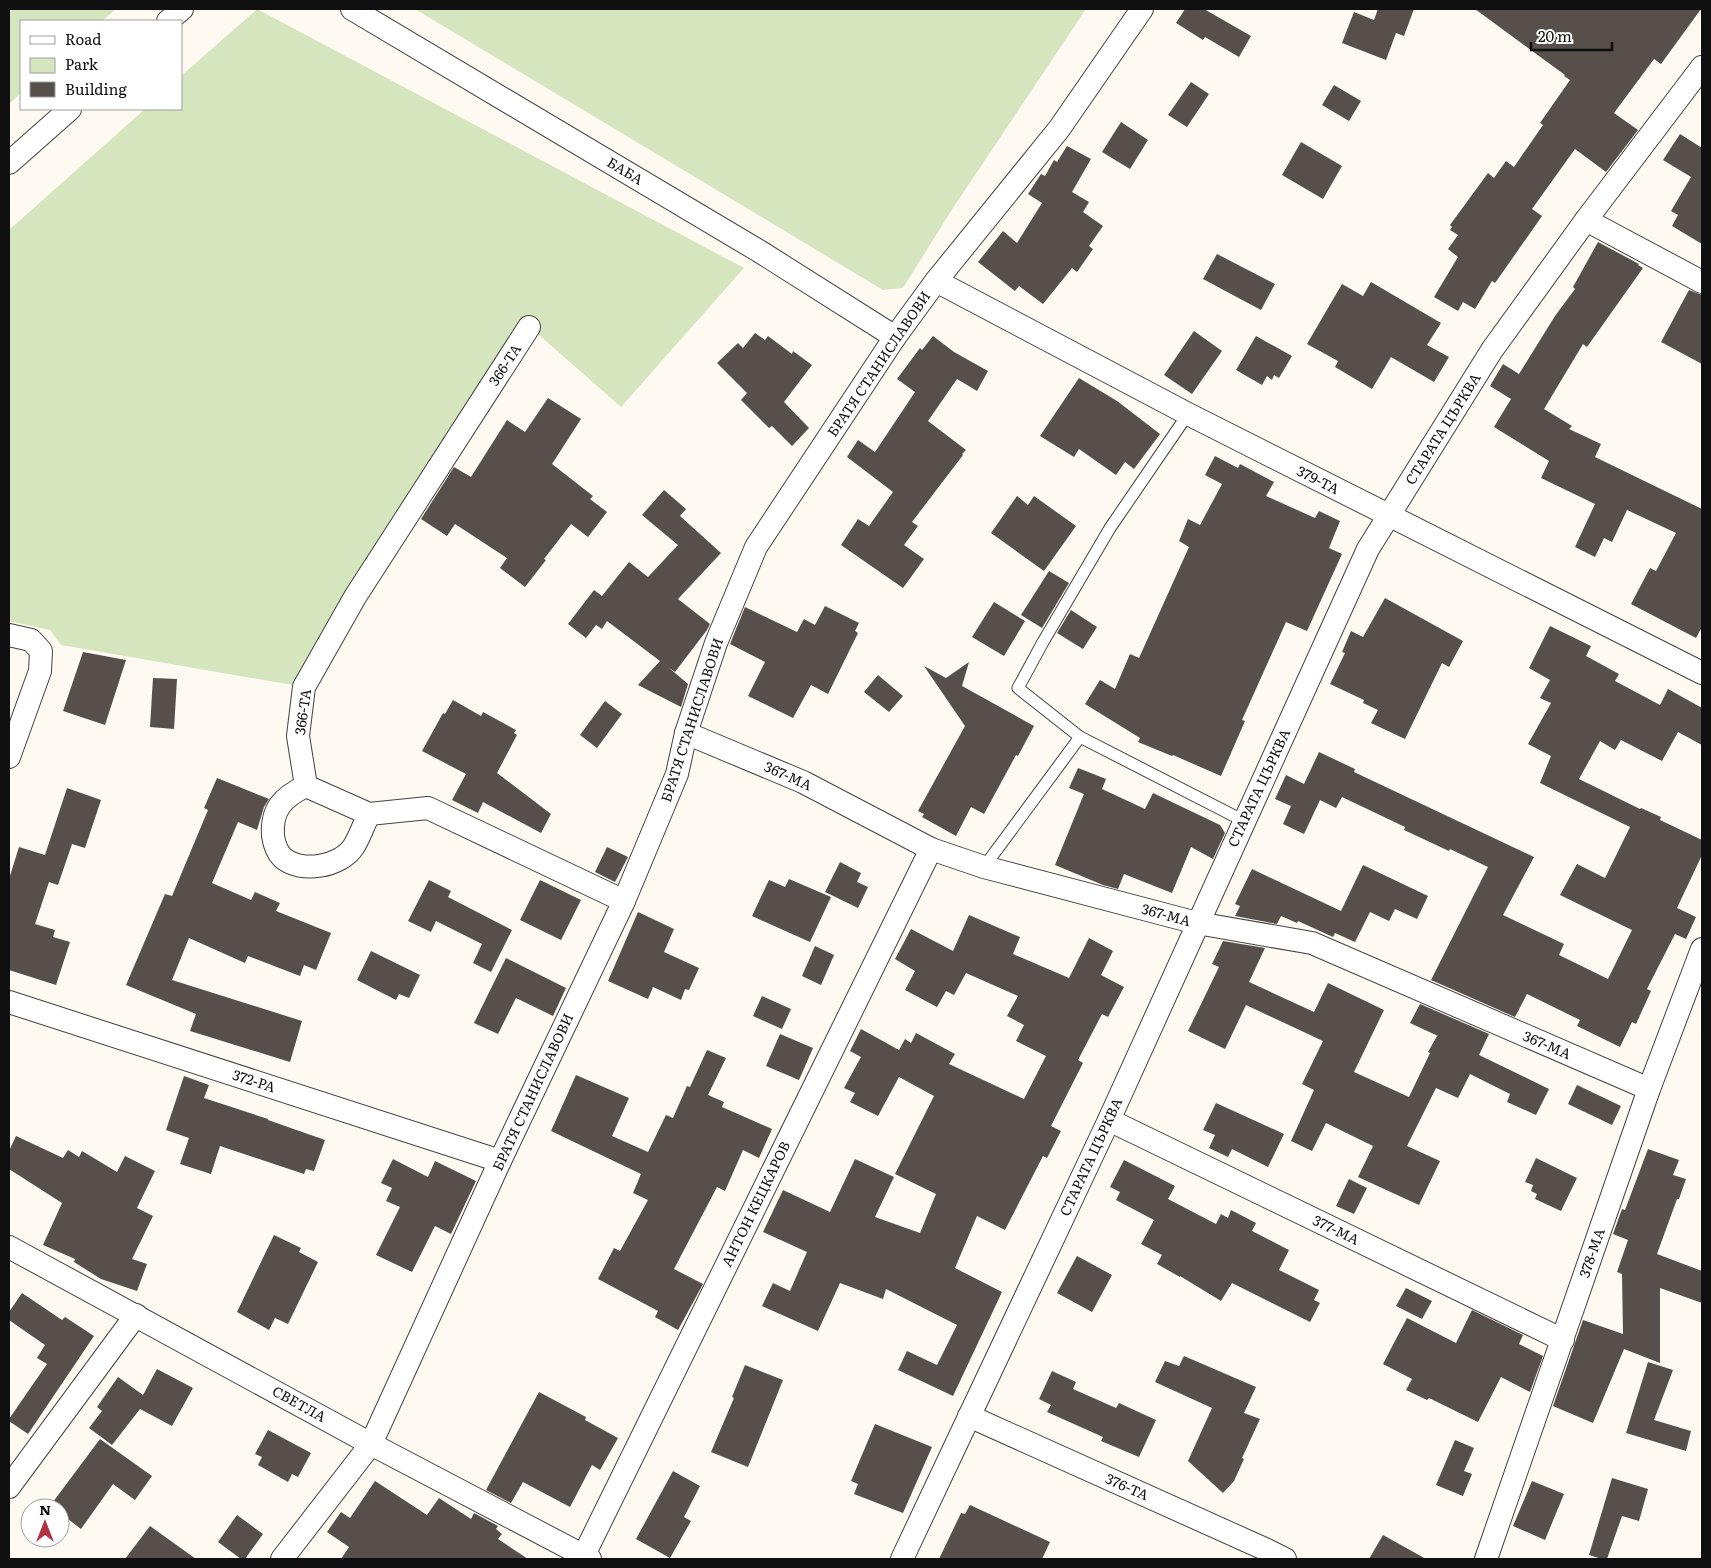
<svg xmlns="http://www.w3.org/2000/svg" width="1711" height="1568" font-family="Literata,serif">
<style>
.green{fill:#d5e5be}
.building{fill:#564f4c}
.lines{fill:none;stroke-linecap:round;stroke-linejoin:round}
.service-casing{stroke:#424242;stroke-width:13}
.minor-casing{stroke:#424242;stroke-width:24}
.service{stroke:#fff;stroke-width:11}
.minor{stroke:#fff;stroke-width:22}
.labels{text-anchor:middle;stroke-width:5;stroke-linejoin:round;paint-order:stroke}
.street-label{font-size:14px;fill:#0f0f0f;stroke:#fff}
</style>
<rect width="100%" height="100%" fill="#fefaf1"/>
<g class="green">
<path d="M9 9H116L102 21H21V93L9 104Z"/>
<path d="M257 9 744 268 621 407 530 327 304 687 61 645 50 630 9 621V230L145 109H181V76Z"/>
<path d="M415 9H1086L951 211 903 288 883 290Z"/>
</g>
<g class="building">
<path d="M1185 9H1204L1251 36 1239 57 1205 37 1203 40 1176 23Z"/>
<path d="M1378 9H1414L1404 36 1396 33 1386 60 1342 43 1354 12 1374 20Z"/>
<path d="M1475 9H1701L1661 64 1654 59 1614 113 1638 130 1606 172 1575 149 1532 209 1542 216 1507 266 1495 283 1492 281 1475 309 1463 302 1458 311 1434 297 1458 257 1448 249 1458 235 1450 230 1452 227 1450 225 1488 173 1494 178 1506 161 1514 167 1543 125 1540 123 1570 80 1564 76 1565 75Z"/>
<path d="M1191 82 1209 94 1187 127 1168 115Z"/>
<path d="M1334 85 1361 101 1349 121 1322 105Z"/>
<path d="M1121 122 1148 140 1130 169 1102 152Z"/>
<path d="M1680 134 1702 148V244L1672 226 1678 215 1671 211 1691 177 1663 160Z"/>
<path d="M1301 142 1342 166 1323 199 1282 175Z"/>
<path d="M1067 146 1091 159 1072 192 1089 202 1083 212 1103 226 1089 246 1093 249 1077 272 1072 268 1043 304 1019 286 1015 291 978 262 1003 231 1017 243 1042 203 1028 194 1041 174 1045 176 1054 160 1057 162Z"/>
<path d="M1598 242 1639 264 1638 265 1643 268 1587 347 1583 344 1544 409 1572 426 1569 429 1601 444 1595 457 1702 509V627L1696 638 1631 604 1650 568 1656 571 1676 533 1627 510 1612 542 1604 538 1595 557 1575 547 1595 504 1541 478 1549 461 1494 427 1511 399 1490 386 1503 364 1519 374 1555 316 1575 289 1573 287Z"/>
<path d="M1217 254 1275 284 1261 310 1203 279Z"/>
<path d="M1371 282 1441 323 1427 345 1449 357 1434 382 1391 357 1372 389 1335 367 1338 361 1307 344 1342 284 1363 296Z"/>
<path d="M1689 290 1702 295V364L1661 342Z"/>
<path d="M1194 331 1222 351 1192 394 1164 375Z"/>
<path d="M755 333 765 340 768 336 792 354 793 351 812 365 784 402 809 428 792 446 772 426 769 428 741 400 747 393 717 363 738 343 743 348Z"/>
<path d="M933 336 954 352 988 371 977 391 957 379 928 421 966 450 962 454 963 455 912 522 918 526 904 545 924 559 903 588 841 545 858 519 869 526 893 492 847 457 858 440 875 452 915 392 897 379 920 348 922 350Z"/>
<path d="M1256 336 1292 356 1279 378 1274 375 1272 380 1267 376 1262 385 1236 370Z"/>
<path d="M1079 378 1117 401 1160 434 1134 469 1125 462 1116 475 1079 449 1074 457 1040 436Z"/>
<path d="M548 398 581 419 552 464 593 496 590 499 607 512 588 537 571 524 544 559 546 560 525 587 500 568 507 558 455 524 447 536 421 519 454 467 471 477 507 420 525 432Z"/>
<path d="M1215 456 1238 468 1240 464 1274 482 1266 496 1315 518 1319 511 1340 521 1329 548 1342 554 1307 631 1286 622 1242 720 1245 721 1221 776 1173 755 1172 756 1138 742 1140 738 1085 704 1100 680 1115 689 1130 654 1139 658 1189 547 1179 541 1188 519 1200 525 1222 484 1205 475Z"/>
<path d="M664 490 686 509 680 516 721 553 678 599 710 624 707 630 675 672 668 667 688 684 681 707 638 685 660 661 607 621 602 629 596 625 586 638 568 624 594 590 602 596 629 562 648 577 678 545 642 515Z"/>
<path d="M1017 496 1028 505 1034 496 1076 526 1044 571 991 533Z"/>
<path d="M1049 571 1069 583 1042 628 1021 615Z"/>
<path d="M1385 598 1463 641 1449 667 1442 663 1405 739 1371 723 1378 710 1363 703 1364 700 1330 684 1345 653 1342 652 1351 631 1363 637Z"/>
<path d="M994 602 1025 621 1004 656 972 637Z"/>
<path d="M825 606 859 623 855 631 858 633 828 694 811 685 793 718 748 696 765 662 730 644 745 607 797 632 804 619 815 625Z"/>
<path d="M1071 610 1097 627 1083 649 1057 633Z"/>
<path d="M1550 626 1591 646 1586 656 1619 674 1615 681 1660 705 1668 689 1702 708V745L1678 732 1662 761 1621 740 1615 750 1600 741 1579 779 1640 809 1641 808 1661 817 1660 820 1702 840V855L1677 908 1696 917 1686 939 1675 934 1647 989 1651 991 1636 1024 1632 1022 1620 1047 1577 1026 1580 1020 1527 994 1515 1017 1431 980 1488 867 1450 849 1449 851 1404 830 1405 827 1342 797 1336 808 1320 800 1304 834 1283 824 1291 806 1275 799 1286 775 1304 784 1319 752 1355 769 1354 772 1534 857 1503 915 1564 944 1559 955 1608 979 1632 930 1560 895 1577 864 1605 878 1630 827 1540 783 1551 756 1528 744 1551 703 1540 698 1550 680 1529 668Z"/>
<path d="M83 652 126 660 105 725 63 711Z"/>
<path d="M969 662 962 686 1034 726 1018 756 1016 755 984 814 971 807 956 836 922 817 924 814 918 811 965 726 924 666 946 678Z"/>
<path d="M878 675 903 696 889 712 864 692Z"/>
<path d="M153 678 177 679 174 729 150 727Z"/>
<path d="M453 700 481 716 483 712 516 730 514 733 517 735 497 773 551 814 541 833 483 802 478 813 452 800 466 774 422 751 443 713 445 714Z"/>
<path d="M605 701 622 714 597 748 580 735Z"/>
<path d="M1078 768 1106 779 1102 789 1145 809 1153 793 1220 825 1225 833 1213 859 1191 847 1172 893 1124 874 1118 889 1103 885 1055 865 1084 794 1069 788Z"/>
<path d="M217 778 269 799 264 807 257 830 238 822 212 883 251 900 255 892 280 903 276 911 331 933 316 970 304 965 300 976 248 956 245 963 189 938 172 980 302 1021 290 1062 190 1031 196 1014 126 985 165 894 172 896 208 810 204 808Z"/>
<path d="M67 788 101 800 85 848 72 844 58 885 49 882 35 924 55 930 53 937 70 942 56 985 9 970V879L19 847 45 855Z"/>
<path d="M607 847 628 857 615 882 595 872Z"/>
<path d="M840 862 861 873 857 882 868 887 858 908 825 892Z"/>
<path d="M1363 865 1428 896 1417 919 1395 909 1389 921 1370 912 1355 942 1335 933 1333 937 1298 921 1297 923 1281 916 1277 924 1235 916 1240 906 1235 904 1252 869 1341 911Z"/>
<path d="M789 879 831 897 810 942 752 916 769 880 785 887Z"/>
<path d="M429 880 451 891 448 897 512 930 491 972 473 963 482 944 436 921 431 932 408 921Z"/>
<path d="M540 880 581 900 561 940 520 920Z"/>
<path d="M638 912 674 929 664 952 699 968 689 990 685 989 681 1000 653 987 648 999 608 981Z"/>
<path d="M969 915 1020 937 1013 954 1069 978 1089 938 1113 951 1101 975 1124 987 1108 1017 1102 1014 1078 1060 1083 1063 1051 1126 1061 1131 1047 1158 1043 1156 1005 1230 977 1216 955 1268 1002 1292 953 1396 898 1370 907 1351 937 1365 957 1325 886 1289 883 1299 840 1283 818 1331 762 1306 773 1283 790 1291 807 1252 763 1232 783 1190 830 1212 855 1159 894 1177 875 1217 920 1233 936 1194 895 1174 934 1096 899 1077 878 1116 850 1102 855 1093 844 1088 861 1057 850 1051 861 1029 899 1050 905 1039 911 1043 916 1033 955 1054 949 1064 1024 1099 1046 1056 1016 1041 1024 1025 1007 1016 1018 996 966 973 954 995 946 991 937 1007 905 990 915 971 895 959 911 929 953 951Z"/>
<path d="M1223 941 1265 948 1249 982 1314 1012 1328 983 1384 1010 1354 1072 1409 1097 1430 1053 1428 1052 1437 1036H1438L1410 1023 1420 1004 1489 1034 1479 1055 1549 1089 1536 1115 1507 1102 1510 1094 1470 1074 1458 1098 1436 1088 1407 1146 1440 1161 1419 1205 1358 1177 1373 1146 1326 1123 1312 1151 1291 1141 1314 1090 1302 1084 1323 1041 1246 1005 1225 1049 1188 1031 1219 967 1212 964Z"/>
<path d="M815 946 834 955 821 985 802 976Z"/>
<path d="M371 951 420 975 409 998 399 994 396 1000 357 980Z"/>
<path d="M506 958 566 988 553 1016 516 998 498 1034 474 1023Z"/>
<path d="M762 996 791 1009 782 1029 753 1016Z"/>
<path d="M780 1034 813 1048 799 1080 766 1066Z"/>
<path d="M707 1050 726 1058 708 1095 724 1102 722 1107 772 1129 759 1158 743 1150 725 1191 717 1187 674 1269 703 1284 678 1330 655 1317 658 1311 598 1279 614 1248 620 1251 648 1200 633 1193 641 1174 551 1131 576 1075 629 1098 612 1136 648 1152 666 1115 673 1118 687 1086 690 1087Z"/>
<path d="M184 1076 209 1085 204 1098 268 1119V1120L325 1140 314 1171 306 1169 304 1174 220 1146 211 1174 180 1164 189 1138 166 1130Z"/>
<path d="M1577 1085 1621 1106 1612 1125 1568 1104Z"/>
<path d="M1216 1103 1284 1134 1268 1167 1232 1149 1228 1157 1209 1148 1215 1135 1203 1130Z"/>
<path d="M16 1136 63 1158 68 1150 79 1157 82 1151 117 1172 125 1156 155 1171 137 1208 153 1216 132 1259 147 1264 137 1291 101 1279 74 1262 75 1259 43 1245 62 1203 9 1169V1151Z"/>
<path d="M1648 1149 1679 1160 1673 1175 1686 1179 1679 1199H1677L1657 1254 1702 1271V1303L1660 1288V1363L1624 1349 1593 1423 1553 1406 1583 1320 1623 1334 1622 1274 1617 1272 1628 1240 1613 1234 1622 1209 1625 1210Z"/>
<path d="M1536 1158 1577 1178 1561 1211 1535 1199 1537 1194 1531 1191 1533 1185 1525 1182Z"/>
<path d="M393 1159 428 1177 435 1161 476 1181 451 1234 435 1226 412 1272 376 1255 400 1207 386 1201 392 1188 381 1183Z"/>
<path d="M1124 1160 1175 1186 1168 1199 1216 1224 1221 1214 1228 1218 1231 1210 1256 1223 1252 1231 1289 1250 1279 1270 1319 1290 1314 1300 1320 1303 1310 1322 1232 1283 1221 1301 1180 1276V1277L1157 1264 1162 1255 1141 1244 1154 1220 1116 1200 1120 1192 1110 1187Z"/>
<path d="M1349 1179 1367 1188 1354 1214 1336 1206Z"/>
<path d="M274 1235 301 1248 299 1252 318 1262 288 1324 275 1318 269 1330 237 1312Z"/>
<path d="M1077 1256 1112 1275 1092 1312 1057 1293Z"/>
<path d="M1406 1288 1432 1301 1422 1319 1396 1306Z"/>
<path d="M22 1293 62 1320 65 1317 94 1336 28 1434 9 1421V1419L47 1364 37 1358 45 1345 9 1320V1312Z"/>
<path d="M1472 1310 1523 1335 1519 1344 1543 1356 1530 1392 1501 1377 1478 1422 1429 1398 1427 1400 1406 1390 1412 1379 1383 1364 1407 1318 1456 1343Z"/>
<path d="M1184 1356 1256 1387 1244 1413 1260 1419 1242 1458 1244 1459 1234 1481 1223 1493 1188 1461 1212 1408 1155 1382 1165 1361 1179 1366Z"/>
<path d="M1648 1362 1673 1370 1654 1420 1691 1431 1686 1451 1626 1433Z"/>
<path d="M745 1365 783 1380 748 1467 711 1452 734 1398 732 1397Z"/>
<path d="M157 1369 193 1388 172 1426 140 1409 112 1445 89 1428 102 1411 97 1407 118 1377 143 1395Z"/>
<path d="M1052 1371 1076 1382 1073 1389 1116 1408 1119 1403 1156 1420 1139 1457 1101 1441 1103 1437 1047 1412 1051 1405 1039 1399Z"/>
<path d="M539 1392 586 1417 585 1420 618 1438 600 1470 592 1465 570 1507 523 1482 511 1503 486 1490Z"/>
<path d="M875 1424 932 1447 903 1513 854 1494 858 1484 851 1481Z"/>
<path d="M268 1430 311 1453 298 1477 292 1474 288 1482 258 1465 262 1457 255 1454Z"/>
<path d="M100 1439 152 1476 135 1500 113 1484 81 1529 60 1513V1508H53L50 1506Z"/>
<path d="M1455 1440 1474 1448 1464 1471 1472 1474 1463 1496 1436 1485Z"/>
<path d="M673 1471 700 1486 684 1517 691 1521 670 1558 636 1539Z"/>
<path d="M1612 1478 1648 1489 1639 1521 1622 1516 1607 1559H1602L1589 1555Z"/>
<path d="M375 1481 427 1515 439 1498 471 1519 474 1513 498 1526 496 1529 502 1534 498 1539 528 1559H341L349 1547 327 1532 341 1512 350 1518Z"/>
<path d="M1532 1481 1564 1494 1545 1540 1513 1526Z"/>
<path d="M970 1505 1050 1542 1042 1559H939L961 1513 965 1514Z"/>
<path d="M237 1515 263 1534 245 1559H241L218 1542Z"/>
<path d="M150 1526 196 1559H125Z"/>
<path d="M1383 1535 1426 1559H1369Z"/>
</g>
<g class="lines">
<g class="service-casing">
<g id="service">
<path d="M1188 414 1110 528 1043 642 1018 688 1080 737 1244 821"/>
<path d="M984 867 1080 737"/>
</g>
</g>
<g class="minor-casing">
<g id="minor">
<path d="M352 9 759 251 895 337"/>
<path d="M168 21 182 9"/>
<path d="M9 163 70 109"/>
<path d="M1586 220 1702 282"/>
<path d="M936 281 1188 414 1702 673"/>
<path d="M529 327 355 597 304 687 298 736 306 786 369 814 428 808 624 901"/>
<path d="M9 635 31 640 41 651 40 671 9 757"/>
<path d="M686 733 803 782 931 849 984 867 1197 923 1312 943 1649 1089"/>
<path d="M306 786C283 797 271 809 273 836 274 842 277 852 282 857 300 874 341 867 354 846 360 836 364 824 369 814"/>
<path d="M9 1002 500 1161"/>
<path d="M1109 1120 1563 1340"/>
<path d="M9 1247 371 1444 590 1559"/>
<path d="M969 1416 1267 1550 1285 1559"/>
<path d="M9 1487 136 1315"/>
<path d="M282 1559 371 1444 500 1161 624 901 677 774 686 733 716 643 756 547 895 337 936 281 1059 129 1142 9"/>
<path d="M582 1559 931 849"/>
<path d="M902 1559 1109 1120 1368 549 1492 350 1586 220 1702 67"/>
<path d="M1486 1559 1649 1089 1702 949"/>
</g>
</g>
<use href="#service" class="service"/>
<use href="#minor" class="minor"/>
</g>
<g class="labels">
<g class="street-label">
<text transform="translate(625 171) rotate(31)" y="5">БАБА</text>
<text transform="translate(879 364) rotate(-56)" y="5">БРАТЯ СТАНИСЛАВОВИ</text>
<text transform="translate(505 365) rotate(-57)" y="5">366-ТА</text>
<text transform="translate(1443 429) rotate(-58)" y="5">СТАРАТА ЦЪРКВА</text>
<text transform="translate(1318 480) rotate(27)" y="5">379-ТА</text>
<text transform="translate(303 712) rotate(-82)" y="5">366-ТА</text>
<text transform="translate(692 720) rotate(-72)" y="5">БРАТЯ СТАНИСЛАВОВИ</text>
<text transform="translate(788 776) rotate(24)" y="5">367-МА</text>
<text transform="translate(1259 788) rotate(-65)" y="5">СТАРАТА ЦЪРКВА</text>
<text transform="translate(1166 915) rotate(15)" y="5">367-МА</text>
<text transform="translate(1547 1045) rotate(23)" y="5">367-МА</text>
<text transform="translate(254 1081) rotate(18)" y="5">372-РА</text>
<text transform="translate(533 1092) rotate(-65)" y="5">БРАТЯ СТАНИСЛАВОВИ</text>
<text transform="translate(1091 1157) rotate(-65)" y="5">СТАРАТА ЦЪРКВА</text>
<text transform="translate(756 1204) rotate(-64)" y="5">АНТОН КЕЦКАРОВ</text>
<text transform="translate(1336 1230) rotate(26)" y="5">377-МА</text>
<text transform="translate(1592 1253) rotate(-71)" y="5">378-МА</text>
<text transform="translate(299 1404) rotate(29)" y="5">СВЕТЛА</text>
<text transform="translate(1127 1487) rotate(24)" y="5">376-ТА</text>
</g>
</g>
<rect width="1711" height="1568" fill="none" stroke="#0f0f0f" stroke-width="20"/>
<rect x="20" y="20" width="162" height="90" fill="#ffffff" stroke="#9f9f9f"/>
<rect x="30" y="36" width="25" height="8" fill="#ffffff" stroke="#9f9f9f"/>
<text x="65" y="45" font-size="15" fill="#0f0f0f">Road</text>
<rect x="30" y="58" width="25" height="15" fill="#d5e5be" stroke="#9f9f9f"/>
<text x="65" y="70" font-size="15" fill="#0f0f0f">Park</text>
<rect x="30" y="82" width="25" height="15" fill="#564f4c" stroke="#9f9f9f"/>
<text x="65" y="95" font-size="15" fill="#0f0f0f">Building</text>
<g transform="translate(45 1523)"><circle r="24" fill="#ffffff" stroke="#9f9f9f"/>
<path d="M0-4L9 19L0 12L-9 19Z" fill="#b23343"/>
<text y="-8" font-size="14" font-weight="bold" text-anchor="middle" fill="#0f0f0f">N</text>
</g>
<path d="M1531 42v8h81v-8" fill="none" stroke="#0f0f0f" stroke-width="2.5"/>
<text x="1538" y="42" font-size="15" fill="#0f0f0f" stroke="#ffffff" stroke-width="4" paint-order="stroke">20 m</text>
</svg>
